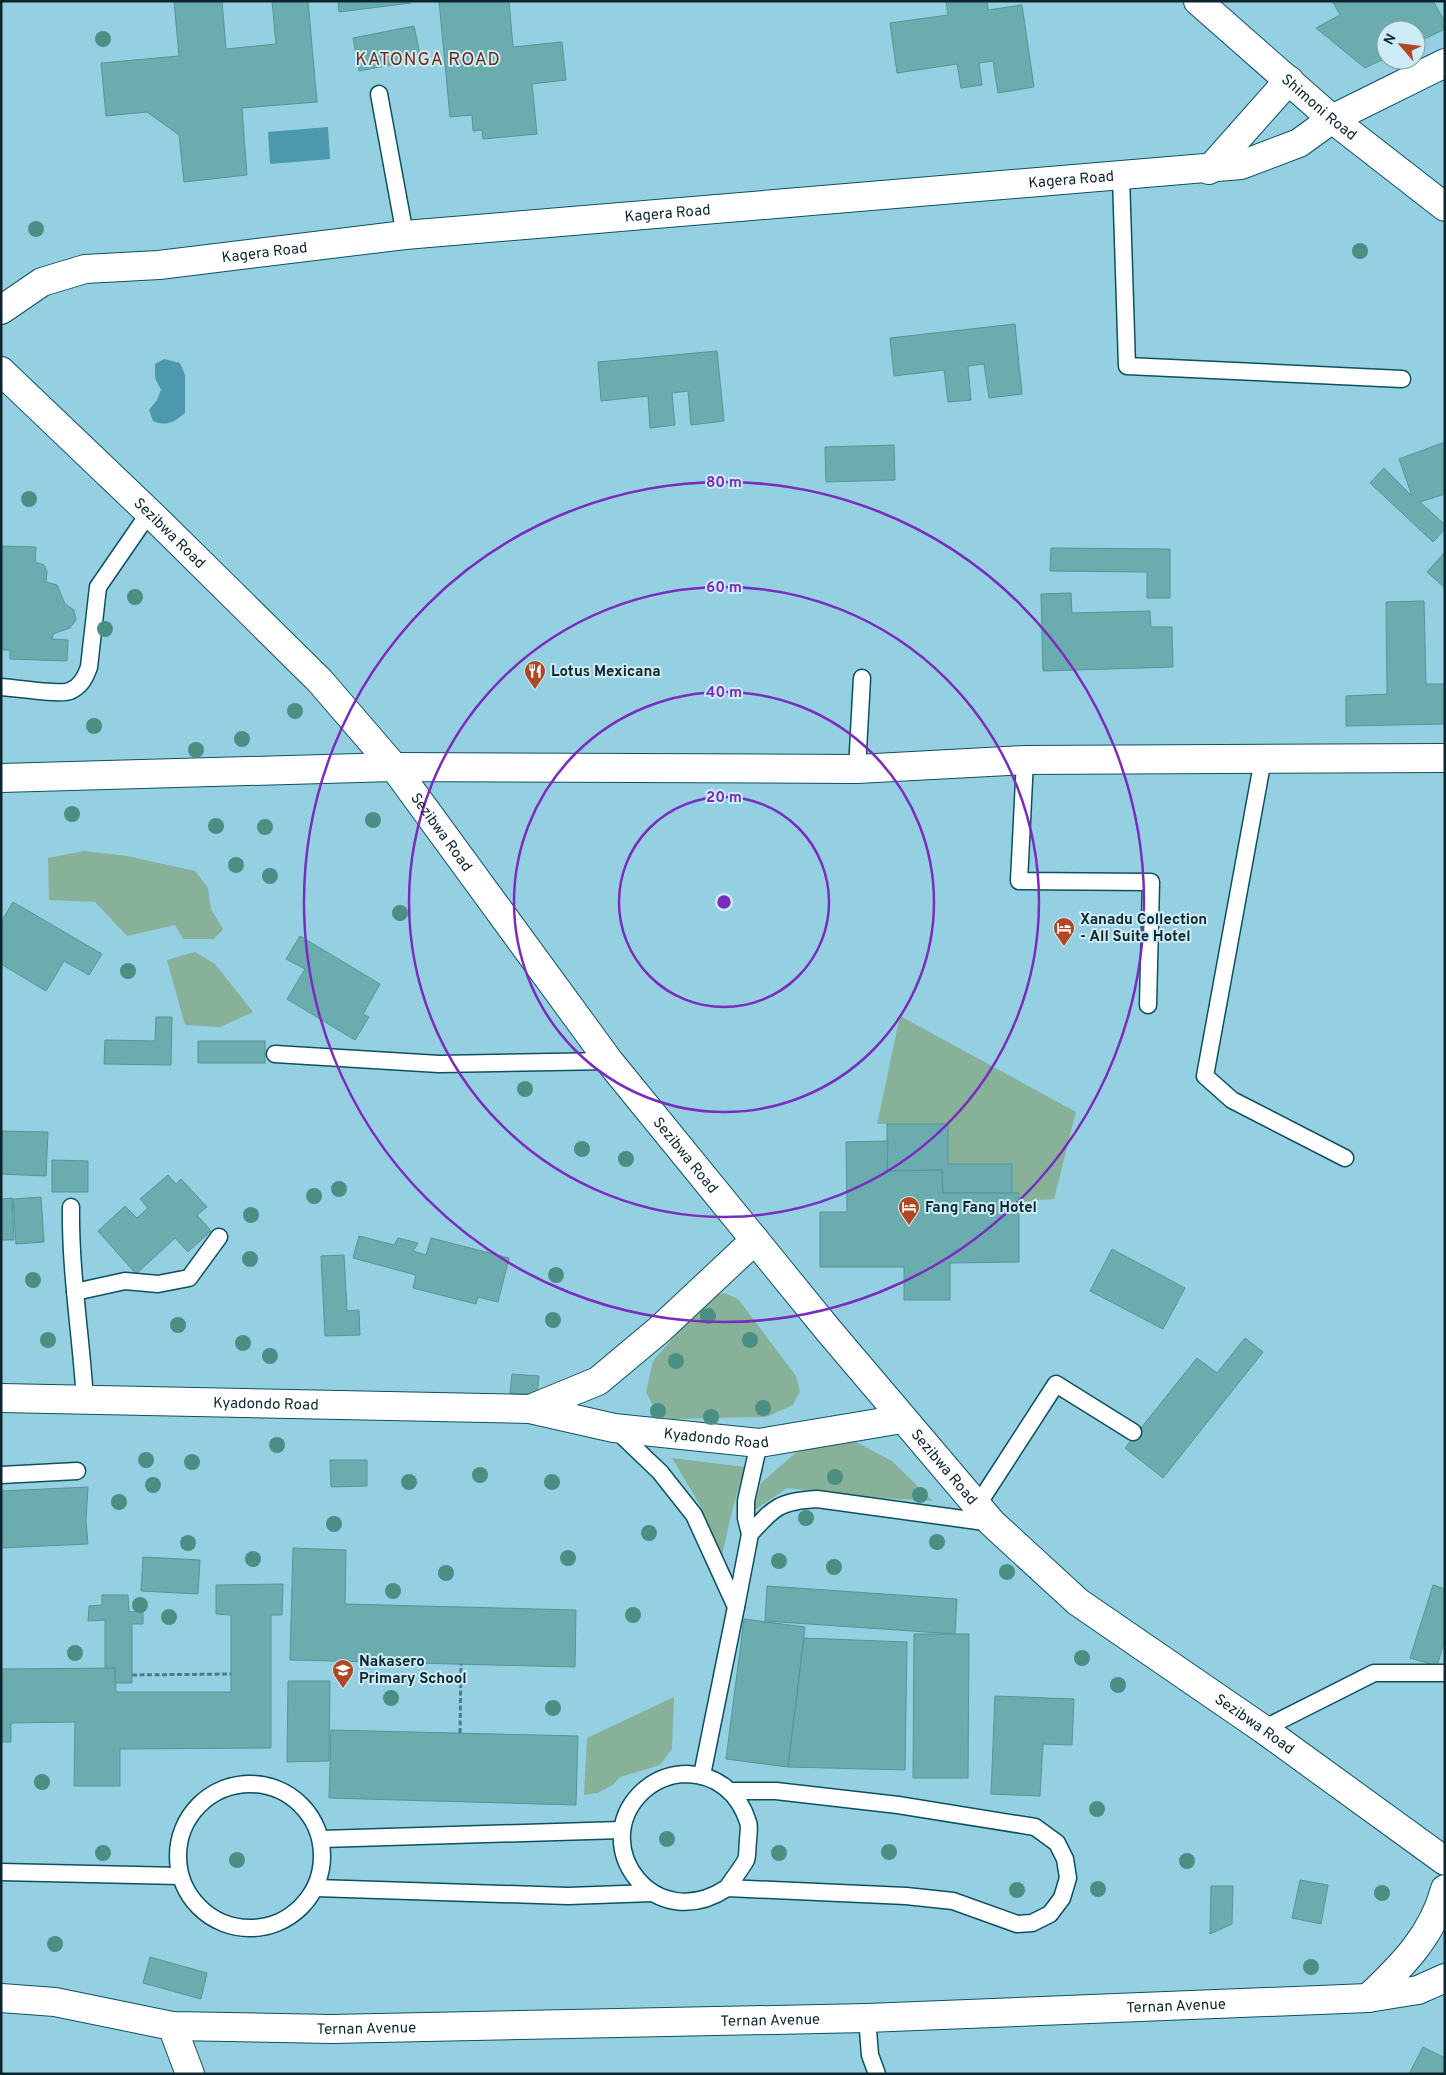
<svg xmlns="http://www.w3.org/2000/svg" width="1446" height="2075" font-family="Overpass,sans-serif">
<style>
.green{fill:#88b199}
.water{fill:#4c98ac}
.building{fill:#6bacae;stroke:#549697}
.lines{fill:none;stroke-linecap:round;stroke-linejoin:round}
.service-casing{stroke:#0d5060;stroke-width:19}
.minor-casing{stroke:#0d5060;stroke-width:30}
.tertiary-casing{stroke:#0d5060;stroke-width:30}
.path{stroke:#507b87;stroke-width:3;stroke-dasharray:5 2.5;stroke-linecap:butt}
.service{stroke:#fff;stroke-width:16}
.minor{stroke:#fff;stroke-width:28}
.tertiary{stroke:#fff;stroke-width:28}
.tree{fill:#4b8e84}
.ring{fill:none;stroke:#7b2cbf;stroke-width:2.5}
.labels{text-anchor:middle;stroke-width:4;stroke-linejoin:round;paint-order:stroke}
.street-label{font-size:15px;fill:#0d262d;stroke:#ceecf5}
.poi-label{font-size:15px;font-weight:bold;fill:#0d262d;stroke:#ceecf5;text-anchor:start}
.quarter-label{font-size:18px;letter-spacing:1px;fill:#6e2c17;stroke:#ceecf5}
.centre{fill:#7b2cbf;stroke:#ceecf5;stroke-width:2.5}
.ring-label{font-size:15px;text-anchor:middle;font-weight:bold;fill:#7b2cbf;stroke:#ceecf5;stroke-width:4;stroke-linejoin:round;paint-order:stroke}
</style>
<rect width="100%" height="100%" fill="#94d0e2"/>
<g class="green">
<path d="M84 851 127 856 195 871 208 888 211 909 223 929 214 939H183L175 925 127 936 95 902 49 900 48 858Z"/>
<path d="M195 952 215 964 253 1012 220 1027 185 1025 167 960Z"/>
<path d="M900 1016 1076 1112 1054 1199 1019 1202V1193H1012V1164H948V1124H877Z"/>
<path d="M724 1293 738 1299 796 1376 800 1391 793 1405 766 1417 672 1419 658 1415 646 1392 653 1361 708 1298Z"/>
<path d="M856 1442 892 1461 933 1501 866 1497 787 1488 753 1511 761 1483 799 1450Z"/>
<path d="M672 1458 745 1467 732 1511 721 1560 700 1505Z"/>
<path d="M674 1697 672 1749 660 1765 620 1777 614 1784 598 1793 584 1795 587 1738Z"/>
</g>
<g class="water">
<path d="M328 127 330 159 270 164 268 132Z"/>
<path d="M164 359 180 363 185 375V413C174 422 167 427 153 421L149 410 157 400 161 390 155 378V364Z"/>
</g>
<g class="building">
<path d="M174 1H222L226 49 276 44 272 1H308L317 102 242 108 247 175 184 182 179 135 147 112 106 116 101 63 179 56Z"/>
<path d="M338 1H411V3L339 12Z"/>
<path d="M439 1H509L513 47 562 42 566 80 532 84 537 134 483 139 482 130 473 131 472 115 450 117Z"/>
<path d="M946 1H987L988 10 1022 5 1034 87 998 93 993 61 979 63 982 85 961 88 957 64 897 73 890 23 948 15Z"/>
<path d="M1332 1H1433L1445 22V29L1416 43V30H1386V58L1365 68 1316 28 1340 15Z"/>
<path d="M414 26 421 59 359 71 353 38Z"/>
<path d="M1015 324 1022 394 989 398 984 364 968 366 971 400 948 402 944 370 894 376 890 338Z"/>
<path d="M717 351 724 421 691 425 688 391 672 393 675 425 650 428 648 396 601 401 598 362Z"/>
<path d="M1445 442V494L1420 502 1445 525V529L1433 542 1370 483 1384 468 1412 496 1399 459Z"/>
<path d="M894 445 895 480 826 482 825 447Z"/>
<path d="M1 546 36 547 35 562 44 565 47 572 46 582 57 585 65 604 74 610 76 620 70 628 53 634 52 639 68 640 67 661 10 659V650H1Z"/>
<path d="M1051 548 1170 549V598H1147V572L1050 571Z"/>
<path d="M1445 552V588L1427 572Z"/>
<path d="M1071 593 1072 613 1150 611 1151 627H1172L1173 667 1043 671 1041 594Z"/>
<path d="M1424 601 1426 684H1445V724L1346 726V696L1387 694 1386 602Z"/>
<path d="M13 902 102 954 89 975 64 961 46 991 1 964V922Z"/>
<path d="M300 936 380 984 363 1014 369 1017 355 1040 287 999 305 969 286 959Z"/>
<path d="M156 1017H172L171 1065 104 1064 105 1040 155 1041Z"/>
<rect x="198" y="1041" width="67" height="22"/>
<path d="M887 1124H948V1164H1012V1193H943L942 1170 887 1171Z"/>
<path d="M2 1131 48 1132 46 1176 1 1174Z"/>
<path d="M888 1141 887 1171 942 1170 943 1193H1019V1262L950 1263V1300H904V1267H820V1212H847L846 1142Z"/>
<path d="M52 1160 88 1161V1192H52Z"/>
<path d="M168 1175 176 1184 181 1179 207 1207 197 1215 211 1231 188 1252 175 1238 136 1274 98 1231 125 1206 137 1218 148 1208 140 1199Z"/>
<path d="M41 1197 44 1242 16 1244 13 1199Z"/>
<path d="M12 1198 14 1240H1V1199Z"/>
<path d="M359 1236 394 1245 398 1238 418 1243 413 1251 426 1255 431 1238 509 1258 498 1302 478 1297 476 1304 413 1288 416 1275 353 1258Z"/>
<path d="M1112 1249 1185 1288 1163 1329 1090 1291Z"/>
<path d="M344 1255 347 1311 359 1310 360 1335 325 1336 321 1256Z"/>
<path d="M1245 1338 1263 1352 1163 1478 1125 1448 1197 1358 1217 1373Z"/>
<path d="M512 1374 539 1376 537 1395 510 1393Z"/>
<path d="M330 1460H367V1486L331 1487Z"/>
<path d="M88 1487 86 1520 88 1544 1 1548V1491Z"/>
<path d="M293 1548 346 1550 345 1604 576 1610 575 1667 290 1660Z"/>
<path d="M143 1557 200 1560 198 1594 141 1591Z"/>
<path d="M283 1584 282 1615H271V1748L120 1749V1786H74L75 1722 11 1723V1742H1V1669L115 1668 116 1692H231V1615L216 1614V1585Z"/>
<path d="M1433 1585 1445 1589V1639L1437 1666 1410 1658Z"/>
<path d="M767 1586 957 1599 955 1634 765 1621Z"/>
<path d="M102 1595H128L129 1612 143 1611V1624H132V1683H115V1668H105V1620L88 1621 89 1606 102 1605Z"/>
<path d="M744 1619 805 1627 788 1767 726 1759Z"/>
<path d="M914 1634H969L968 1778H913Z"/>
<path d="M804 1638 907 1642 905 1770 788 1767Z"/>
<path d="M288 1681H330L329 1761 287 1762Z"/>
<path d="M995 1696 1074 1699 1072 1745 1043 1744 1040 1796 991 1794Z"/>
<path d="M331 1730 578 1736 576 1805 329 1798Z"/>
<path d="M1300 1880 1328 1885 1321 1924 1292 1918Z"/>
<path d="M1211 1886H1233L1232 1924 1210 1934Z"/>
<path d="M150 1957 207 1973 201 1999 143 1983Z"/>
<path d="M1423 2047 1445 2058V2074H1409Z"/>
</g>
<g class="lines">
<g class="service-casing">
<g id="service">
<path d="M379 94 405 235"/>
<path d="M1121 177 1127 366 1402 379"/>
<path d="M1 687C15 688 60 695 70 691 81 686 85 678 89 667L98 587 149 513"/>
<path d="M1263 759 1205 1076 1232 1100 1345 1158"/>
<path d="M1025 760 1019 881 1151 882 1148 1005"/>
<path d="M857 769 862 678"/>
<path d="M275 1054 439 1064 609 1061"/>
<path d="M71 1207C70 1271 81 1335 85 1400"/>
<path d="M75 1292 125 1281 158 1284 189 1278 219 1237"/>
<path d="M614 1428 660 1472 694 1515 736 1607 702 1775"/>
<path d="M1 1475 77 1471"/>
<path d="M977 1506 1056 1384 1133 1432"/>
<path d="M750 1534C774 1507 780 1501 817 1499L992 1523"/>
<path d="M736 1607 750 1534 746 1518V1501L759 1443"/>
<path d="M1263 1729 1374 1673H1445"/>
<circle cx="250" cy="1856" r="72"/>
<path d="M322 1839 621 1830"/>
<path d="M1 1872 180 1876"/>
<path d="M316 1888 568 1896 652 1893"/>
<path d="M727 1888C733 1879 741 1869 746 1860 748 1855 747 1847 748 1841 748 1835 750 1827 748 1822 739 1793 717 1775 687 1774 669 1774 653 1781 640 1794 589 1847 654 1936 727 1888L906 1896 953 1901 1017 1924 1032 1923 1050 1914 1062 1898 1068 1878 1065 1859 1057 1843 1035 1827 898 1805 776 1791H731"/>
<path d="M867 2018 870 2055 877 2074"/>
</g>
</g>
<g class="minor-casing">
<g id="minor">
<path d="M1209 170 1289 80"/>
<path id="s1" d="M1 310 42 282 85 269 159 265 405 235 1241 165 1299 143 1332 119 1445 63"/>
<path d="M1 778 394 767 857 769 1025 760 1445 758"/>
<path id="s2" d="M1 1398 530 1409 614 1428 759 1443 902 1419"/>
<path d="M530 1409 598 1381 659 1330 755 1240"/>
</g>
</g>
<g class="tertiary-casing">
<g id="tertiary">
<path id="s3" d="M1198 1 1332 119 1445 207"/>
<path id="s4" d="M1 371 158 521 320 681 394 767 609 1061 829 1331 992 1523 1078 1602 1263 1729 1445 1861"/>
<path id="s5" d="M1 1998 55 2002 172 2026 331 2029 867 2018 1368 1998 1418 1990 1445 1978"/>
<path d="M1368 1998C1402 1966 1433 1935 1445 1889"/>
<path d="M172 2026 190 2074"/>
</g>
</g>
<g class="path">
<path d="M132 1675 231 1674"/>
<path d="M460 1733 461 1664"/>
</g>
<use href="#service" class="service"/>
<use href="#minor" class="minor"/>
<use href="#tertiary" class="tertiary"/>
</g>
<g class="tree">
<circle cx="103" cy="39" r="8"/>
<circle cx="36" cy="229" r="8"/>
<circle cx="1360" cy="251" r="8"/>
<circle cx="29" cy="499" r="8"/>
<circle cx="135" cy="597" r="8"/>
<circle cx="105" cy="629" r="8"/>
<circle cx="295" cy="711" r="8"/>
<circle cx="94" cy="726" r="8"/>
<circle cx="242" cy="739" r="8"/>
<circle cx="196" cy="750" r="8"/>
<circle cx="72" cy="814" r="8"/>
<circle cx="373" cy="820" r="8"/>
<circle cx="216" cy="826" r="8"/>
<circle cx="265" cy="827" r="8"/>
<circle cx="236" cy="865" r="8"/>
<circle cx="270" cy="876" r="8"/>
<circle cx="400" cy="913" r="8"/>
<circle cx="128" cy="971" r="8"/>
<circle cx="525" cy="1089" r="8"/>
<circle cx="582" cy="1149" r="8"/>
<circle cx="626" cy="1159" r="8"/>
<circle cx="339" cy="1189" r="8"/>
<circle cx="314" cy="1196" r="8"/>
<circle cx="251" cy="1215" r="8"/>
<circle cx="250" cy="1259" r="8"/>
<circle cx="556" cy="1275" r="8"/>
<circle cx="33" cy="1280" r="8"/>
<circle cx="708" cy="1316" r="8"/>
<circle cx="553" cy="1320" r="8"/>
<circle cx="178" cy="1325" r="8"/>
<circle cx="48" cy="1340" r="8"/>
<circle cx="750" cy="1340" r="8"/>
<circle cx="243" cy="1343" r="8"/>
<circle cx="270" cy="1356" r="8"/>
<circle cx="676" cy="1361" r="8"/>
<circle cx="763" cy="1408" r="8"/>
<circle cx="658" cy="1411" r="8"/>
<circle cx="711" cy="1417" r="8"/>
<circle cx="277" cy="1445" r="8"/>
<circle cx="146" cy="1460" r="8"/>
<circle cx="192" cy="1462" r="8"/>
<circle cx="480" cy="1475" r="8"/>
<circle cx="835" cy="1477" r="8"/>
<circle cx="409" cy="1482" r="8"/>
<circle cx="552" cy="1482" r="8"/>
<circle cx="153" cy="1485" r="8"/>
<circle cx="920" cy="1495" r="8"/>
<circle cx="119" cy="1502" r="8"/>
<circle cx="806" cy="1518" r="8"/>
<circle cx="334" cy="1524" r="8"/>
<circle cx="649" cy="1533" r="8"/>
<circle cx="937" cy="1542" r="8"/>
<circle cx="188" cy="1543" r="8"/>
<circle cx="568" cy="1558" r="8"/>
<circle cx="253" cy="1559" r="8"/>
<circle cx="779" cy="1561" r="8"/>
<circle cx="834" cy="1567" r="8"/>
<circle cx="1007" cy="1572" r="8"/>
<circle cx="446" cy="1573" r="8"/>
<circle cx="393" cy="1591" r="8"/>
<circle cx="140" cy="1605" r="8"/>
<circle cx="633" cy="1615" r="8"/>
<circle cx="169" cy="1617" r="8"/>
<circle cx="75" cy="1653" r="8"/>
<circle cx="1082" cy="1658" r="8"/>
<circle cx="1118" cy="1685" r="8"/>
<circle cx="391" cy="1698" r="8"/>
<circle cx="553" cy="1708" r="8"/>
<circle cx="42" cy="1782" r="8"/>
<circle cx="1097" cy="1809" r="8"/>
<circle cx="667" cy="1839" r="8"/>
<circle cx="889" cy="1852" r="8"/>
<circle cx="103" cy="1853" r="8"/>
<circle cx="779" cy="1853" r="8"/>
<circle cx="237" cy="1860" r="8"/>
<circle cx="1187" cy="1861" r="8"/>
<circle cx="1098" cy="1889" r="8"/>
<circle cx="1017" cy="1890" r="8"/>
<circle cx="1382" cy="1893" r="8"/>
<circle cx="55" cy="1944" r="8"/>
<circle cx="1311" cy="1967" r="8"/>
</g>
<g class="ring">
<circle cx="724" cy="902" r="105"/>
<circle cx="724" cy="902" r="210"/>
<circle cx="724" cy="902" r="315"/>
<circle cx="724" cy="902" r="420"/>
</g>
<defs>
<g id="restaurant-pin" transform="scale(1.125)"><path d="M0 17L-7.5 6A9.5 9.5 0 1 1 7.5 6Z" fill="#b04826" stroke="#ceecf5"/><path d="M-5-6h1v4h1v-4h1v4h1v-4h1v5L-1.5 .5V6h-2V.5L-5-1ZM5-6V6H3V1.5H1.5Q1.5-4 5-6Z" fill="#fff"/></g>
<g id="hotel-pin" transform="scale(1.125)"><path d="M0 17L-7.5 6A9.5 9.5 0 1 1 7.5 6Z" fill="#b04826" stroke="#ceecf5"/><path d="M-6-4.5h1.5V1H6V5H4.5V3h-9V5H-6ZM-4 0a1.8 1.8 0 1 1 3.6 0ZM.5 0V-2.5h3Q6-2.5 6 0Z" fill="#fff"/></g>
<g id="school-pin" transform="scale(1.125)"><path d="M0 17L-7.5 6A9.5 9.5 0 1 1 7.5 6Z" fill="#b04826" stroke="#ceecf5"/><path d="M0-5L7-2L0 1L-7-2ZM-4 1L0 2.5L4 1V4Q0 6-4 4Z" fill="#fff"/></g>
</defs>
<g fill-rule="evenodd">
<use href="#restaurant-pin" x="535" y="671"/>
<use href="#hotel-pin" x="1064" y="928"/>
<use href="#hotel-pin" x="909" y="1207"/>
<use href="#school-pin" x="343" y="1670"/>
</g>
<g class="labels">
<g class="street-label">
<text dy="5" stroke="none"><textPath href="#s3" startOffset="161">Shimoni Road</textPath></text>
<text dy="5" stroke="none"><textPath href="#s1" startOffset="1085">Kagera Road</textPath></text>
<text dy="5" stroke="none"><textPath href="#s1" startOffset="680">Kagera Road</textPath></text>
<text dy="5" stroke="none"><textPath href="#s1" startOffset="275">Kagera Road</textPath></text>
<text dy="5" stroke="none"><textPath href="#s4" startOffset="234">Sezibwa Road</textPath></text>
<text dy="5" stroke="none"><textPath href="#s4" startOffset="639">Sezibwa Road</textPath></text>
<text dy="5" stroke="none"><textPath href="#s4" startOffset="1044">Sezibwa Road</textPath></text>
<text dy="5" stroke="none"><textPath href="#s2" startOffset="265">Kyadondo Road</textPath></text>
<text dy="5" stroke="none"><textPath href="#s2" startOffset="718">Kyadondo Road</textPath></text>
<text dy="5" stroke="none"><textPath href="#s4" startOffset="1449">Sezibwa Road</textPath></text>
<text dy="5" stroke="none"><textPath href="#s4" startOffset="1854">Sezibwa Road</textPath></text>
<text dy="5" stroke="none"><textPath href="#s5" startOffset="1178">Ternan Avenue</textPath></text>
<text dy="5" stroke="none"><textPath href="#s5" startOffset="772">Ternan Avenue</textPath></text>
<text dy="5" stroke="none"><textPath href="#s5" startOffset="368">Ternan Avenue</textPath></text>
</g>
<g class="poi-label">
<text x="551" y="676">Lotus Mexicana</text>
<text x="1080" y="924">Xanadu Collection<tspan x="1080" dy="17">- All Suite Hotel</tspan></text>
<text x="925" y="1212">Fang Fang Hotel</text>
<text x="359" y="1666">Nakasero<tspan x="359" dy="17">Primary School</tspan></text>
</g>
<g class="quarter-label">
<text x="428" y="65">KATONGA ROAD</text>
</g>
</g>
<circle cx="724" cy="902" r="8" class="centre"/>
<g class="ring-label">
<text x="724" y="487">80 m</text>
<text x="724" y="592">60 m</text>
<text x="724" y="697">40 m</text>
<text x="724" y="802">20 m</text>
</g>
<rect width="1446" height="2075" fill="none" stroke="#0d262d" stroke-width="5"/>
<g transform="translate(1401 45) rotate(298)"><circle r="24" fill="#ceecf5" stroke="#819da5"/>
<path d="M0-4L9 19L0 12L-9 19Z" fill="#b04826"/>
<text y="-8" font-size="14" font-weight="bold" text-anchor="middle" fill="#0d262d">N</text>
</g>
</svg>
